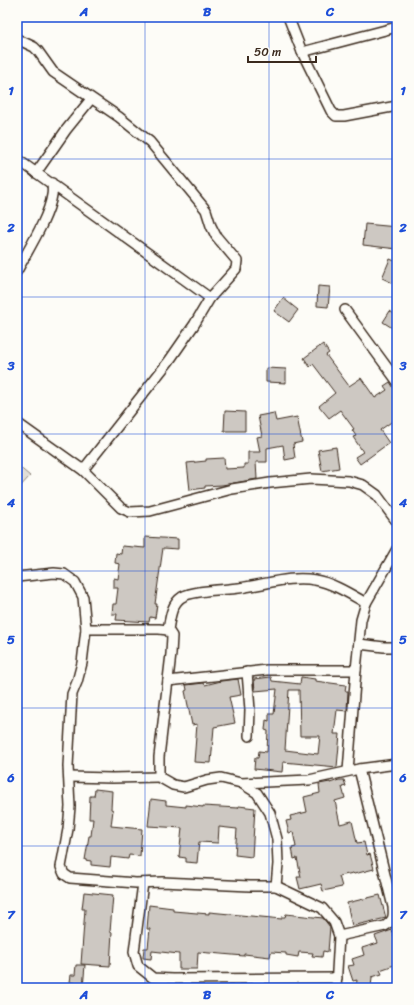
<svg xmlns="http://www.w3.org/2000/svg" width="414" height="1005" font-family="Sriracha,sans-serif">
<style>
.green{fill:#e1ded7;stroke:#8e847a}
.building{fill:#cdc8c2;stroke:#3b2a1e;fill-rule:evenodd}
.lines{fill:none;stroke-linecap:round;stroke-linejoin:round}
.street-casing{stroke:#3b2a1e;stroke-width:12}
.street{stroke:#fdfcf7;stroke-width:9}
.grid{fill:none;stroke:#1d4ed8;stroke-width:1;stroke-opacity:0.55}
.neatline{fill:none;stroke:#1d4ed8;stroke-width:1.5}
.grid-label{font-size:13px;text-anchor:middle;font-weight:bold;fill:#1d4ed8}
</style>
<rect width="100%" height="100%" fill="#fdfcf7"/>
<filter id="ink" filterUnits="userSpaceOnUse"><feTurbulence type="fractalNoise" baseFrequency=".025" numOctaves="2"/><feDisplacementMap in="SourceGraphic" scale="8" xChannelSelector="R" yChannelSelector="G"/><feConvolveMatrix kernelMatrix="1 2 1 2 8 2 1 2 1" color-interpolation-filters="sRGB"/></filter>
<g filter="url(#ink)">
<path class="green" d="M17 465 30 476 17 490Z"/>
<g class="building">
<path d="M365 224 397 227V249L363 245Z"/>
<path d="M390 259 397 262V285L382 278Z"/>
<path d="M318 286 330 287 328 307 317 306Z"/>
<path d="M283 298 298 310 289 322 274 311Z"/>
<path d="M390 311 397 316V331L383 322Z"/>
<path d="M323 344 329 353 326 355 349 386 361 378 375 398 387 390 384 386 390 382 397 393 394 396 397 401V418L380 430 389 443 360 464 355 457 363 452 353 437 356 436 352 430 354 429 340 410 329 418 319 406 335 393 313 364 310 367 304 358Z"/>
<path d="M266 368 286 369V383L266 382Z"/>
<path d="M225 411 245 412V431H224Z"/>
<path d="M274 413 276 421 297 417 302 442 293 444 295 458 285 460 283 445 267 448V462H256L257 479 222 485 205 486V488L190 490 187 463 206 461V459L224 458 225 469 244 468V464H248V452H260L257 437 262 436 258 416Z"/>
<path d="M336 447 339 468 322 471 318 450Z"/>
<path d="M145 537 178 539V549L163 548 155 604H157L155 618 150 617 149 622 116 620 117 614H112L113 604H116L118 588H114V578L118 579 120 564 115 563 116 553 121 554 122 546 145 548Z"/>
<path d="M271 677 272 681 300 684 301 677 315 679V681L346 685 345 691H348L347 711 337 710 334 734H340L337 767 283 762 282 772 254 769 255 758H258L259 751 267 752 268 731 265 730 266 720 269 721V714H274L277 689 255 691 254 679ZM289 690H299L300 736H320L318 754 285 750Z"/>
<path d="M238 679 241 695 229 697 235 723 214 727 211 763 194 762 197 724 192 725 185 691 187 690 186 685 204 683 205 685 221 681Z"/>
<path d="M339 780H344L346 786 342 787 345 798 335 801 340 824 352 821 357 843 364 842 367 855 370 854 374 869 354 874 353 873 339 876 342 887 323 891 321 884 300 889 297 877H301L297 858 294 859 292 848 296 847 293 832 289 833 286 821 291 820 290 816 307 812 304 797 320 793 319 784 330 782V783Z"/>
<path d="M95 789 112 791 111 809 113 810 111 826 142 829 140 856 129 855 128 859 111 857 110 867 91 865V861L85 860 89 836H91L93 819H89L90 796H94Z"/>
<path d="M151 799 166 801V805L186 807V805L203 807V806L238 808 239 806 255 808 252 857 235 855 237 829 219 827 218 843 199 842 197 863 186 862V858L179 857 182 828 148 826Z"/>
<path d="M84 892 113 895 110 932H112L110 966 81 964 85 909H82Z"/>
<path d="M380 895 386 918 352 926 347 903Z"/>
<path d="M149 905 173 908V911L209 914V912L282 919V917H285L286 914 323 918 330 927 328 952 323 951 322 957 312 956 313 953 299 952 298 957 286 955V953L271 952 270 957 244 954V956L198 952 197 969H179V954L152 951 151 959 143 958 144 948H148L150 929H147Z"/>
<path d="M392 930 397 945V964L380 970 382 974 372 977 371 988H356L357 980 353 981 348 966 354 965 352 959 364 955 362 948 378 943 375 936Z"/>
<path d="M76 965H85L83 988H74L75 983 70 982 71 975H75Z"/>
</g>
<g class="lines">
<g class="street-casing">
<g id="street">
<path d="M295 17 289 19 302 52 331 111 336 116H344L397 106"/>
<path d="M17 39 34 47 38 51 53 72 119 117 150 142 206 210 211 226 216 236 237 261 236 269 210 298 194 325 169 361 83 470"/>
<path d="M302 52 393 28"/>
<path d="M17 159 210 298"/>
<path d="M36 173 66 130 91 99"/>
<path d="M17 271C28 250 49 217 52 195 53 191 52 186 52 183"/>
<path d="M345 310 397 381"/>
<path d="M17 423 83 470 121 508 130 512 150 511 232 489 270 483 311 479 331 480 349 481 363 485 377 495 397 522"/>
<path d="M17 577 54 573 64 574 75 582 83 597 86 629 82 663 77 682 72 694 68 766 70 807 68 829 61 867 64 874 70 878 136 883 162 882 250 886H276L322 908 334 922 339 936 336 988"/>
<path d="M86 629H159L168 630 172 636 171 654 159 757V777L173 785 184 787 207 780 221 778 241 783 257 793 270 813 277 839 278 864 276 886"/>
<path d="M168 630C170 619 171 604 182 597 194 590 224 590 239 588 264 585 291 575 315 580 333 583 350 594 366 603"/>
<path d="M359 644 384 647H397"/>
<path d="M247 672 250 710 249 736"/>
<path d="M168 681 267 670H356"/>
<path d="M348 771 356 670 361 620 366 603 397 549"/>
<path d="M69 777 112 778 159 777"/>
<path d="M241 783 309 780 359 769 397 764"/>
<path d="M143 883 134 952 138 966 153 978 172 979 337 978"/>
<path d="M339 936 385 926C393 921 394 917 393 907L359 769"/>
</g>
</g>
<use href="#street" class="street"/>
</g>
</g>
<path class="grid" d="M145 17V988M269 17V988M17 159H397M17 297H397M17 434H397M17 571H397M17 708H397M17 846H397"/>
<rect width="414" height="1005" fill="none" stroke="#fdfcf7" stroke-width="44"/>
<path d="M248 56v6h68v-6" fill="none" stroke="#3b2a1e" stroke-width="2"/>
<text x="254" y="56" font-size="12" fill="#3b2a1e" stroke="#fdfcf7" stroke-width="3" paint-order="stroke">50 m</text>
<rect x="22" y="22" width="370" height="961" class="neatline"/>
<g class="grid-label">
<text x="84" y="16">A</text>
<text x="207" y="16">B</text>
<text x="330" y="16">C</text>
<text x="11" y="95">1</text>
<text x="403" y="95">1</text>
<text x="11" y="232">2</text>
<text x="403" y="232">2</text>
<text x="11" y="370">3</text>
<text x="403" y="370">3</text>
<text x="11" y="507">4</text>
<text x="403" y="507">4</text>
<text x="11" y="644">5</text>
<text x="403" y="644">5</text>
<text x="11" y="782">6</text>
<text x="403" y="782">6</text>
<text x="11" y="919">7</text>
<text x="403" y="919">7</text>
<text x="84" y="999">A</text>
<text x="207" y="999">B</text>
<text x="330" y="999">C</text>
</g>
</svg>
